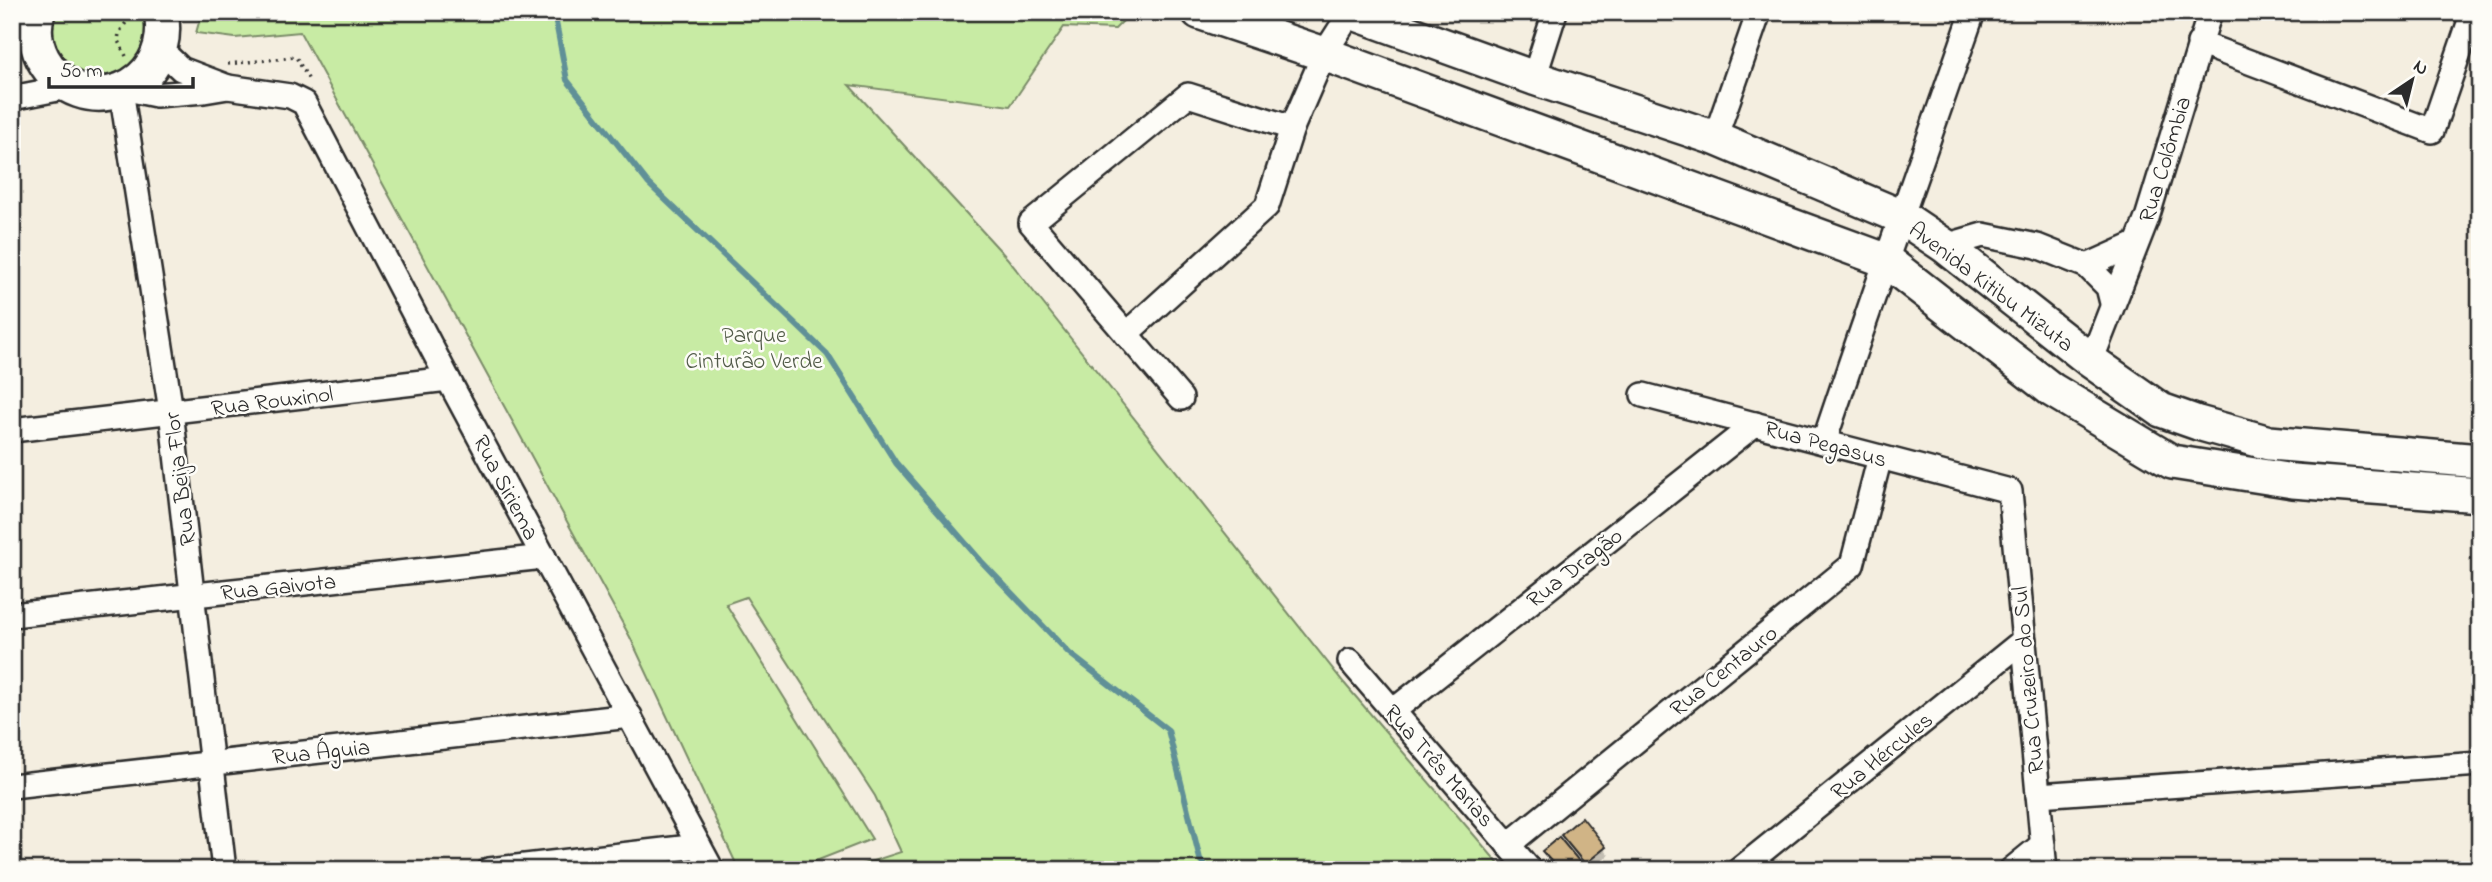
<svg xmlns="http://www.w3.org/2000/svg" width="2492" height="882" font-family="'Indie Flower',sans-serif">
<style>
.green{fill:#c8eba4;stroke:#7a8b68;stroke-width:2}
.shadow{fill:#0003}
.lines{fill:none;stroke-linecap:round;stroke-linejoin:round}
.stream{stroke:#609097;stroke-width:6}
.building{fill:#d0b486;stroke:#2b2b2b;stroke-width:2}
.street-casing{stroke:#2b2b2b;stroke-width:28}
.secondary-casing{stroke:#2b2b2b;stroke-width:38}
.path{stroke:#2b2b2b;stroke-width:3.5;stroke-dasharray:2 5;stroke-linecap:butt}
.street{stroke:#fdfcf7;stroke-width:23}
.secondary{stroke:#fdfcf7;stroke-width:33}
.labels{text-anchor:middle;stroke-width:5;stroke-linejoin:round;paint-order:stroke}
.street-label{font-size:23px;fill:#2b2b2b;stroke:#fdfcf7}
.park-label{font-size:23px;fill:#525b49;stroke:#fdfcf7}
</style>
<rect width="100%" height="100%" fill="#f4eee0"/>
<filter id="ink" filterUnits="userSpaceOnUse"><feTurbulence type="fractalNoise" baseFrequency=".0143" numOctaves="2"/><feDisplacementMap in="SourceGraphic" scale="14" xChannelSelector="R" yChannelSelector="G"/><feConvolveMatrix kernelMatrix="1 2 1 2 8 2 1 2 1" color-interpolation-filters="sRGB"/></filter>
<g filter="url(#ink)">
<g class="green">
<path d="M57 12H144C148 21 146 30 145 39 139 104 32 80 57 12Z"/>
<path d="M202 12H1132L1115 29 1064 27 1010 106 849 85 1007 258 1344 683 1504 870H845L901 852 875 796 746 597 726 604 872 839 793 870H739L630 637 300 32 235 38 196 33Z"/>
</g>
<path class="shadow" d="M1581 820 1609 855 1590 870 1567 842Z"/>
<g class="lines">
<path class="stream" d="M554 12 567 80 648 183 827 354 896 463 981 561 1069 653 1168 730 1200 859 1208 870"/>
</g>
<g class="building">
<path d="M1582 817 1606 847 1585 864 1561 835Z"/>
<path d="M1559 837 1584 867 1580 870H1559L1542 851Z"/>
</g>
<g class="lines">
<g class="street-casing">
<g id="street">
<path d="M12 13 15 12"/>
<path d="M2199 43 2432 131 2473 12"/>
<path d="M161 50 181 69 228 87"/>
<path d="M1534 78 1555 12"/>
<path d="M127 89 156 95 204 91 228 87 290 96 304 103 448 379 712 870"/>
<path d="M121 90 171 411 224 870"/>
<path d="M12 98 68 87"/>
<path d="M1715 138 1759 12"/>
<path d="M1945 246 1983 235 2037 246 2087 266 2108 287 2112 303"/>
<path d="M2087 266 2136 244"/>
<path d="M1126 334 1267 206 1292 128 1324 54 1342 26 1346 12"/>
<path d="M2091 361 2147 218 2210 12"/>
<path d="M1643 395 2010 491 2045 870"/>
<path d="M1181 398 1031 223 1188 95 1292 128"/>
<path d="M12 430 448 379"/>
<path d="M1824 442C1872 298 1923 156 1973 12"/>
<path d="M12 615 544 557"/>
<path d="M1350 661 1530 870"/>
<path d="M1393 711 1755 424"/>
<path d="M12 786 630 716"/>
<path d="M2038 795 2480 764"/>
<path d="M1508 845 1852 565 1880 457"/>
<path d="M489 870 699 846"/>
<path d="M1739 870 2024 640"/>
<path d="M2011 870 2043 844"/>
</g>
</g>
<g class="secondary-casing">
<g id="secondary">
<path d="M38 12C33 28 35 44 43 59 79 125 176 91 161 12"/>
<path d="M1199 12 1324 54 1885 260 2052 390 2172 462 2293 481 2480 495"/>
<path d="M1351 12 1534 78 1715 138 1902 217 1945 246 2091 361 2161 410 2198 423 2269 443 2480 461"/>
</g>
</g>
<g class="path">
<path d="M126 56 118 41 119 33 133 12"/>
<path d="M228 64 296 57 310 82"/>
</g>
<use href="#street" class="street"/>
<use href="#secondary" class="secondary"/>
</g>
</g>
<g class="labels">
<g class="street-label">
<text transform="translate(2164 159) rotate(-73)" y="8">Rua Colômbia</text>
<text transform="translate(1992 286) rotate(37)" y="8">Avenida Kitibu Mizuta</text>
<text transform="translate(272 400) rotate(-7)" y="8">Rua Rouxinol</text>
<text transform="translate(1826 443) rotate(15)" y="8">Rua Pegasus</text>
<text transform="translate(179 479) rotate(-97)" y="8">Rua Beija Flor</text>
<text transform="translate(507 487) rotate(62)" y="8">Rua Siriema</text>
<text transform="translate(1574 567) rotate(-38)" y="8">Rua Dragão</text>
<text transform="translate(278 586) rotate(-6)" y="8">Rua Gaivota</text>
<text transform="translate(1723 670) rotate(-39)" y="8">Rua Centauro</text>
<text transform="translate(2027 680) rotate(-95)" y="8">Rua Cruzeiro do Sul</text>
<text transform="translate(321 751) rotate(-6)" y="8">Rua Águia</text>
<text transform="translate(1881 755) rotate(-39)" y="8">Rua Hércules</text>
<text transform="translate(1440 765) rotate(49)" y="8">Rua Três Marias</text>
</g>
<g class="park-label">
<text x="754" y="342">Parque<tspan x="754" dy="26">Cinturão Verde</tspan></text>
</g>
</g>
<rect width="2492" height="882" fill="none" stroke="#fdfcf7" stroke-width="42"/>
<rect x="21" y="21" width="2450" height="840" fill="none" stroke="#2b2b2b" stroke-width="2.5" filter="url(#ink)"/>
<g transform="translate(2412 80) rotate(35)" stroke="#fdfcf7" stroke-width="5" paint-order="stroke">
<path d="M0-5L12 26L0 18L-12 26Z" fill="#2b2b2b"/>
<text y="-10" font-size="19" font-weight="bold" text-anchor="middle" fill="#2b2b2b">N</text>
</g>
<path d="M49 77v10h144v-10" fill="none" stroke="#2b2b2b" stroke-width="3.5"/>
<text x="60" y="77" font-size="21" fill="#2b2b2b" stroke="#fdfcf7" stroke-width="5" paint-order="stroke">50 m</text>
</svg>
